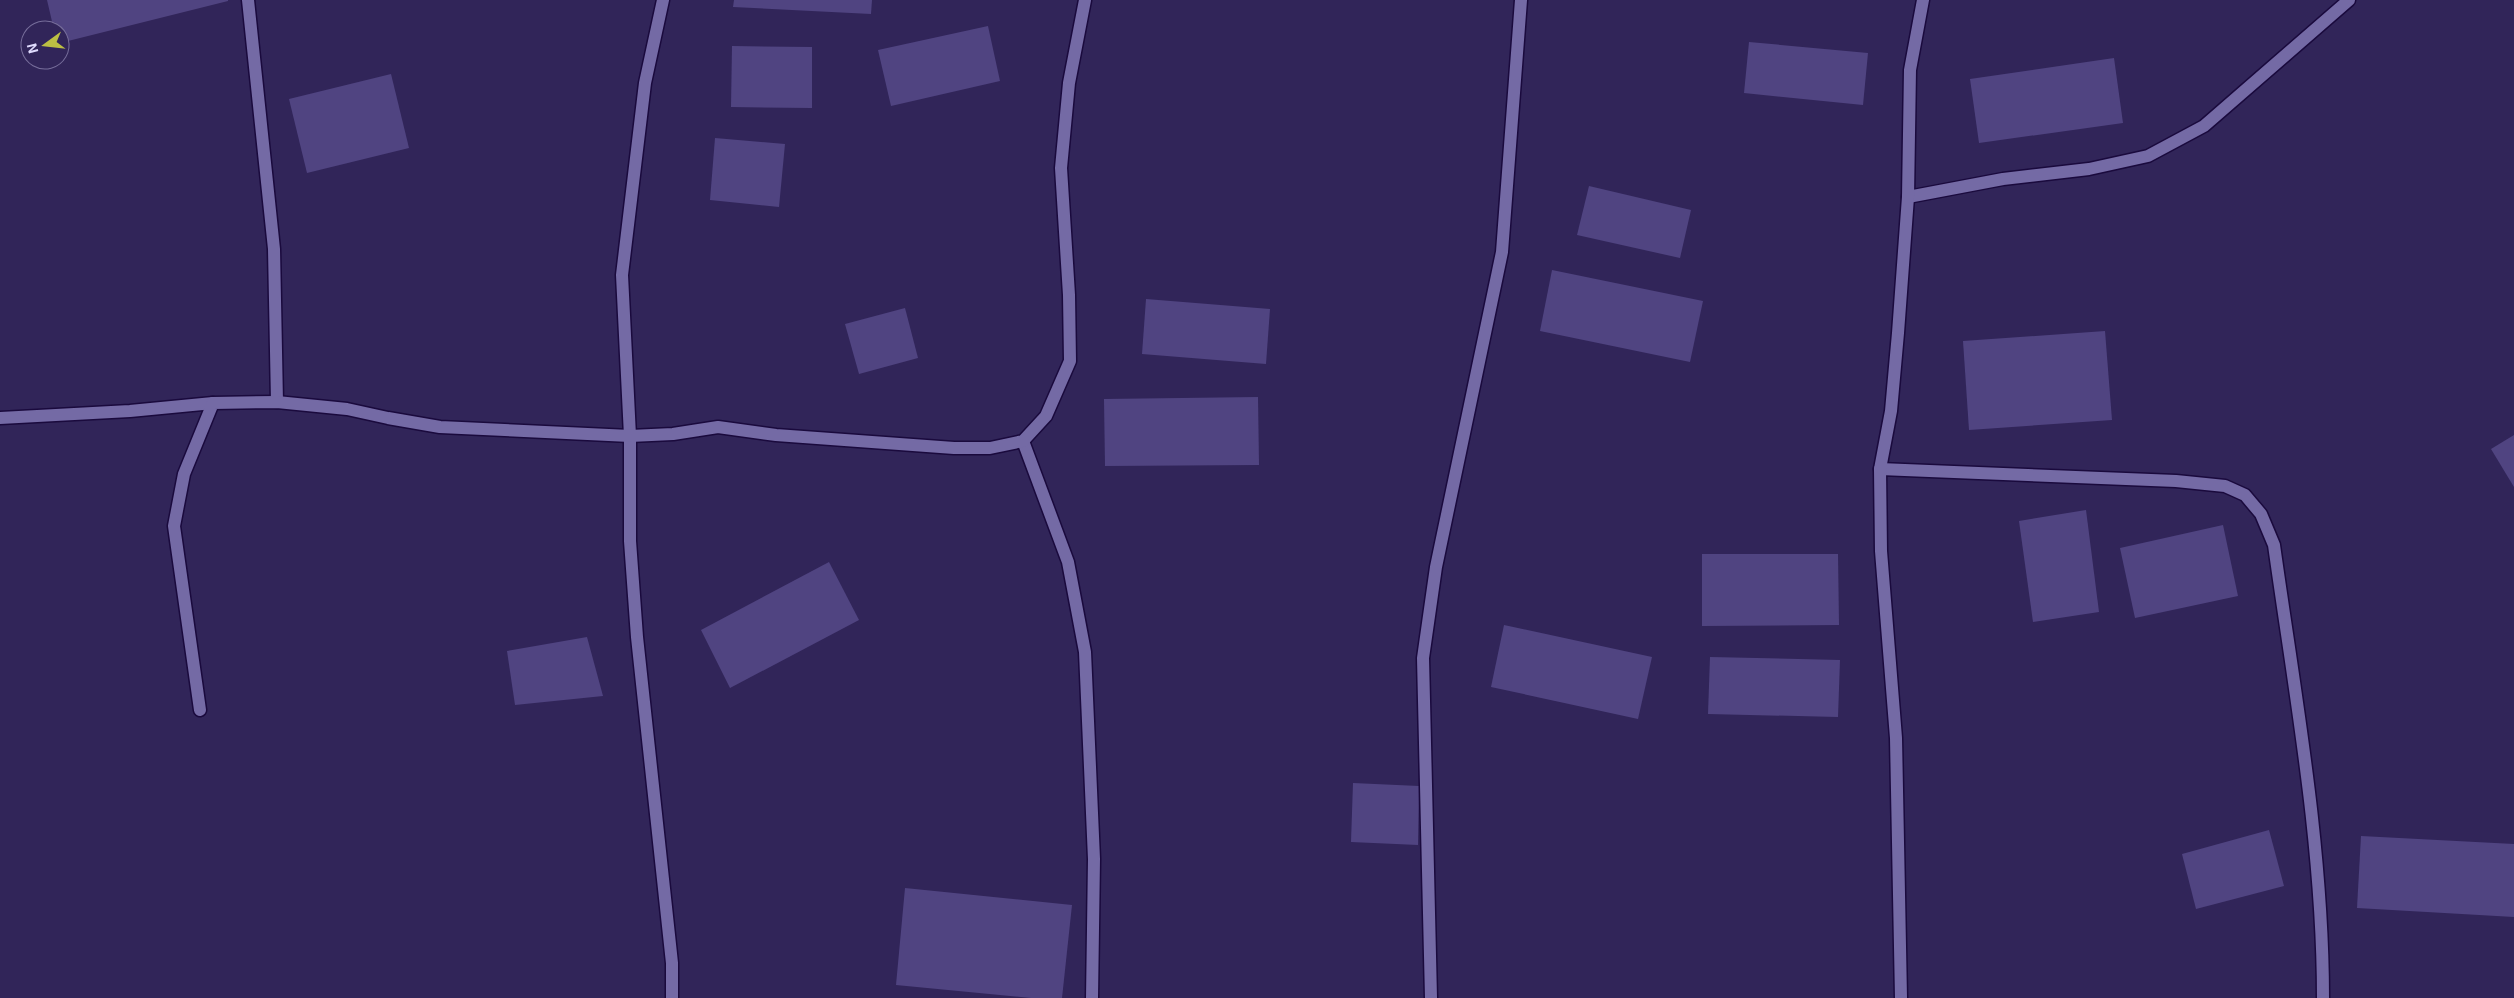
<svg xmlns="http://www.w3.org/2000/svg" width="2514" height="998" font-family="'Exo 2',sans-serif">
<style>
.building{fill:#504481}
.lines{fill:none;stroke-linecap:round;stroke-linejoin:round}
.minor-casing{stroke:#1a0a3d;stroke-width:15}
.minor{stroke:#746aa5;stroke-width:12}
</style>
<rect width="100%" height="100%" fill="#312559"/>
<g class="building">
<path d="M47 0H228V1L60 43V30H54Z"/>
<path d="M734 0H872L871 14 733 7Z"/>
<path d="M988 26 1000 81 891 106 878 50Z"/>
<path d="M1749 42 1868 53 1863 105 1744 93Z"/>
<path d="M732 46 812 47V108L731 107Z"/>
<path d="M2114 58 2123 123 1979 143 1970 79Z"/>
<path d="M391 74 409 148 307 173 289 99Z"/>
<path d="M715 138 785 144 779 207 710 200Z"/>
<path d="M1589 186 1691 210 1680 258 1577 235Z"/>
<path d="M1552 270 1703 301 1690 362 1540 331Z"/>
<path d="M1146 299 1270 309 1266 364 1142 354Z"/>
<path d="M905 308 918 358 859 374 845 324Z"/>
<path d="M2105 331 2112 420 1969 430 1963 341Z"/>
<path d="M1258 397 1259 465 1105 466 1104 399Z"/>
<path d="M2514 435V487L2491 449Z"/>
<path d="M2086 510 2099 612 2033 622 2019 521Z"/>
<path d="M2223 525 2238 596 2135 618 2120 548Z"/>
<path d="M1702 554H1838L1839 625 1702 626Z"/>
<path d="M829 562 859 620 730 688 701 630Z"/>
<path d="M1504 625 1652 657 1638 719 1491 687Z"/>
<path d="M587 637 603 696 515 705 507 651Z"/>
<path d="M1710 657 1840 660 1838 717 1708 714Z"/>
<path d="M1353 783 1419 786 1418 845 1351 842Z"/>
<path d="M2269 830 2284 886 2196 909 2182 854Z"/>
<path d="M2361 836 2514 844V917L2357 908Z"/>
<path d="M905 888 1072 905 1062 998H1031L896 985Z"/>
</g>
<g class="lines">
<g class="minor-casing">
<g id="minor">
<path d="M248 0 274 249 277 402"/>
<path d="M663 0 645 83 622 275 630 436V541L637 637 672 963V998"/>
<path d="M1908 197 2003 179 2089 169 2148 156 2204 126 2349 0"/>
<path d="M0 418 130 411 213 403"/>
<path d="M1023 441 1068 562 1085 652 1094 859 1092 998"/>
<path d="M1880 469 2176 481 2225 486 2245 495 2261 514 2274 545C2295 695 2323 846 2323 998"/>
<path d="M200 710 174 526 184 474 213 403 277 402 347 409 388 418 440 427 630 436 673 434 718 427 776 435 954 448H990L1023 441 1046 416 1070 361 1069 295 1061 168 1069 83 1085 0"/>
<path d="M1431 998 1423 658 1436 567 1502 252 1521 0"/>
<path d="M1901 998 1896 738 1881 551 1880 469 1891 411 1898 333 1908 197 1910 70 1923 0"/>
</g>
</g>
<use href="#minor" class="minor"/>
</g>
<g transform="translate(45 45) rotate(255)"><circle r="24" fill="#312559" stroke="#776e9b"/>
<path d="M0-4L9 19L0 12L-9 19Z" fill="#bcbf43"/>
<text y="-8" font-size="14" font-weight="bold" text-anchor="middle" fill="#dfdbfd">N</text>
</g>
</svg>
